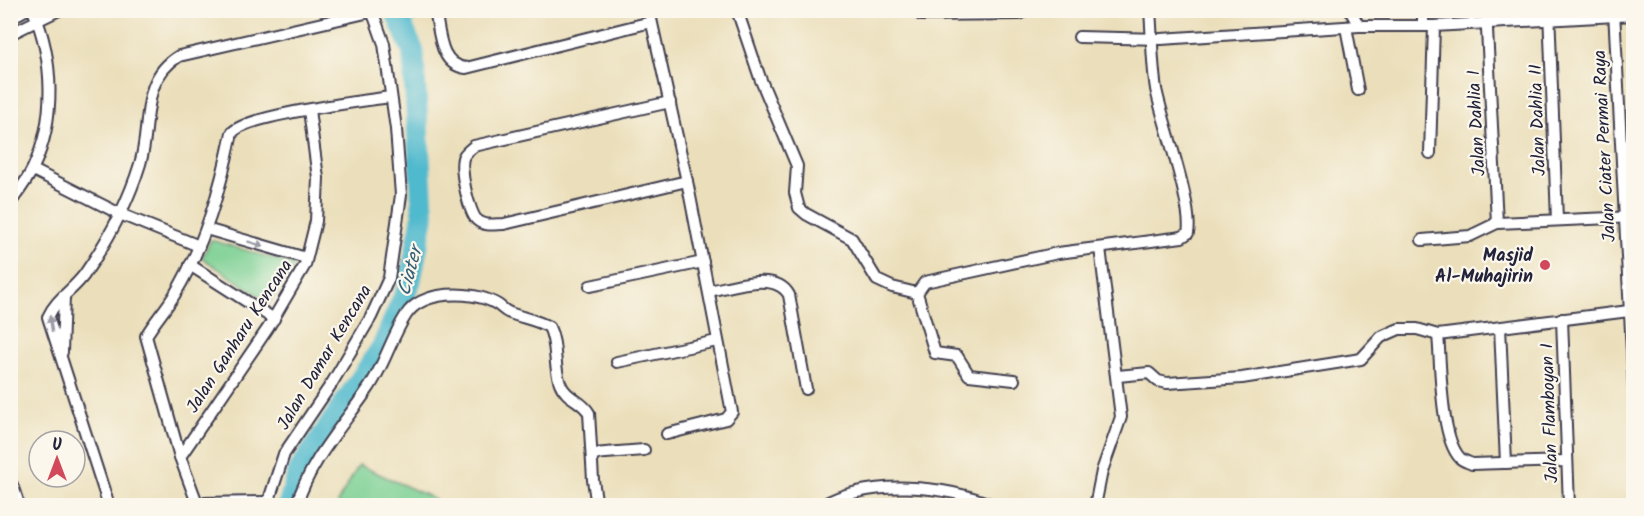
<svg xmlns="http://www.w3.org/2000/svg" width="1644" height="516" font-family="Kalam,sans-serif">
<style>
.green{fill:#79cf92;stroke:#4e7866;stroke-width:1.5}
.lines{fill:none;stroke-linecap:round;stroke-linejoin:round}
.river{stroke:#4fb9cd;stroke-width:22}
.street-casing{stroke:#403e4e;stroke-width:14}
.secondary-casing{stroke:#403e4e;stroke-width:18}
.street{stroke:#fff;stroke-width:10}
.secondary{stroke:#fff;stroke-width:15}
.oneway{fill:#9c9ca7}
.poi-dot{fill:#d1495b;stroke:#fbf7ec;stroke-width:2}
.labels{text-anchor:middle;stroke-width:4.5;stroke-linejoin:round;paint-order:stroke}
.street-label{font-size:18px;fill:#22223b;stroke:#fbf7ec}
.poi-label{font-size:18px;font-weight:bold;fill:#22223b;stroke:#fbf7ec;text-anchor:end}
.water-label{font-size:20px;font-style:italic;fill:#345e75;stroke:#fbf7ec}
</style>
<rect width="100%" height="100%" fill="#fbf7ec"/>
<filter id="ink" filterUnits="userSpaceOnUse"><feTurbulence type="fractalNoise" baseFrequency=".0167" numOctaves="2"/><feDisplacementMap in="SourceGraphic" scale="12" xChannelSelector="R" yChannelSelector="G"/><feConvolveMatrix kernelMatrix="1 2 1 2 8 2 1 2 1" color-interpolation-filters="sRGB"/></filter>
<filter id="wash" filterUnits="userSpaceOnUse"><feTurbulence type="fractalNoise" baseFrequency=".008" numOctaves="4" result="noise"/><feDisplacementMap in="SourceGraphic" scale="24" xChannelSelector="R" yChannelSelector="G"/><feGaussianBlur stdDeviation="1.35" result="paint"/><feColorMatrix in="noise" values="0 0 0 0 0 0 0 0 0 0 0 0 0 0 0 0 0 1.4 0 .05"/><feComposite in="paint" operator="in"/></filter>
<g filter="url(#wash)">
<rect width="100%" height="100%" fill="#ebdfbb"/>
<g class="green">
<path d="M211 240 295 265 270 303 202 258Z"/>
<path d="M359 465 428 496 443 505H339L338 501Z"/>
</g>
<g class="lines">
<path class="river" d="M288 506 299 471 383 346 410 282 423 216 413 51 395 10"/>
</g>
</g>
<g filter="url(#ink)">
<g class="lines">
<g class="street-casing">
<g id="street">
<path d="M435 10C440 32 439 65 466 68L651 22"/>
<path d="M649 10 688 186 732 412 726 419 667 434"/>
<path d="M737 10 760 78 797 166 795 193 799 208 806 214 852 239 877 280 892 287 917 293"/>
<path d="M1350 10 1359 26"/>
<path d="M1423 10V26"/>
<path d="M1486 10 1497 223"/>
<path d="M1549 10 1557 220"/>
<path d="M1614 11 1634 389"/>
<path d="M921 15 1020 14 1026 10"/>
<path d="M10 18 25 10"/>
<path d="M1346 27 1358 90"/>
<path d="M10 34 59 10"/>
<path d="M1079 37 1161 39 1359 26H1434L1634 15"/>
<path d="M670 102 474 146C471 149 466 152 464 156 458 165 469 213 477 220 485 227 495 224 504 224L687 181"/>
<path d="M1430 153 1434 26"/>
<path d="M33 170 120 214 199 246"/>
<path d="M10 203C18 192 27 181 33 168 56 120 54 59 33 10"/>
<path d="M206 229 306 258"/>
<path d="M1422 240 1470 236 1497 223 1634 217"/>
<path d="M190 265 274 319"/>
<path d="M590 286 703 262"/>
<path d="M709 291C731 287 776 270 789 295L806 389"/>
<path d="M1562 319 1569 506"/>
<path d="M1500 327 1506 463"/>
<path d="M1438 335C1441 365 1440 437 1460 458 1463 461 1468 462 1472 464L1567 461"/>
<path d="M62 352 64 296"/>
<path d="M617 362 717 341"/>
<path d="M1118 376 1149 373 1158 381 1167 383 1242 378 1361 359 1381 337 1399 329H1417L1438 335 1629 311"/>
<path d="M1014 380 969 375 957 356 935 353 917 293 925 282 1058 253 1182 237 1188 233C1194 208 1162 120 1156 89 1152 64 1152 36 1150 10"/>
<path d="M593 454 644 450"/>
<path d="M180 457 268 328 305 265 316 221 318 178 309 110"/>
<path d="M197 503 180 457 146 336C154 322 166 309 175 294 205 244 220 190 232 133 245 115 363 101 390 97"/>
<path d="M109 506 48 317C56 299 73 290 84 275 107 242 128 203 140 164 152 125 139 80 179 56L370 12 374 16 384 44 396 129 401 195 389 278 371 317 332 383 284 454 267 506"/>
<path d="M186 506 197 503 267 502"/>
<path d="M296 506C311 459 341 428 368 389 384 366 391 338 406 315 422 290 471 290 495 303 501 306 504 311 510 313 523 318 537 320 549 327 558 345 553 365 560 383 566 399 582 400 589 413L593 480 597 506"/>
<path d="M821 506C868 478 946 485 995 506"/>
<path d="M1095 506 1102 471 1121 417 1100 248"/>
</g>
</g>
<g class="secondary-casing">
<path id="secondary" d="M10 485 17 506"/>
</g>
<use href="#street" class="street"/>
<use href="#secondary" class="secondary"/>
</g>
<defs><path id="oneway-solid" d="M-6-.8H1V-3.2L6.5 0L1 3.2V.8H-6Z" transform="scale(1.5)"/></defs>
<g class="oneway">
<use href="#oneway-solid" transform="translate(256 244) rotate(17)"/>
<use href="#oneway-solid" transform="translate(51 324) rotate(-98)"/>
</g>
</g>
<circle class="poi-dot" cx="1545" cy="265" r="6"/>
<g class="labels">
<g class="street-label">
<text transform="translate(1537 120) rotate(-92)" y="6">Jalan Dahlia II</text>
<text transform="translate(1476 123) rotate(-93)" y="6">Jalan Dahlia I</text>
<text transform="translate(1604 146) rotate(-93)" y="6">Jalan Ciater Permai Raya</text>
<text transform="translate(239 336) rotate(-57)" y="6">Jalan Ganharu Kencana</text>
<text transform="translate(324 357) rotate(-59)" y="6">Jalan Damar Kencana</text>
<text transform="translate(1549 413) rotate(-92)" y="6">Jalan Flamboyan I</text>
</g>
<g class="poi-label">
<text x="1533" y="261">Masjid<tspan x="1533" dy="21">Al-Muhajirin</tspan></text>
</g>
<g class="water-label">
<text transform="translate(409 271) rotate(-75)" y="7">Ciater</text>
</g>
</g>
<rect width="1644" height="516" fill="none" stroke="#fbf7ec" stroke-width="36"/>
<g transform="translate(57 459)"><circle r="28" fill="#fbf7ec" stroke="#a4a2a5" stroke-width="1.5"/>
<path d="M0-4.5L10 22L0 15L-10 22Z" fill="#d1495b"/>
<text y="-9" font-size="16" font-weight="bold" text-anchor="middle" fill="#22223b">U</text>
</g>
</svg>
